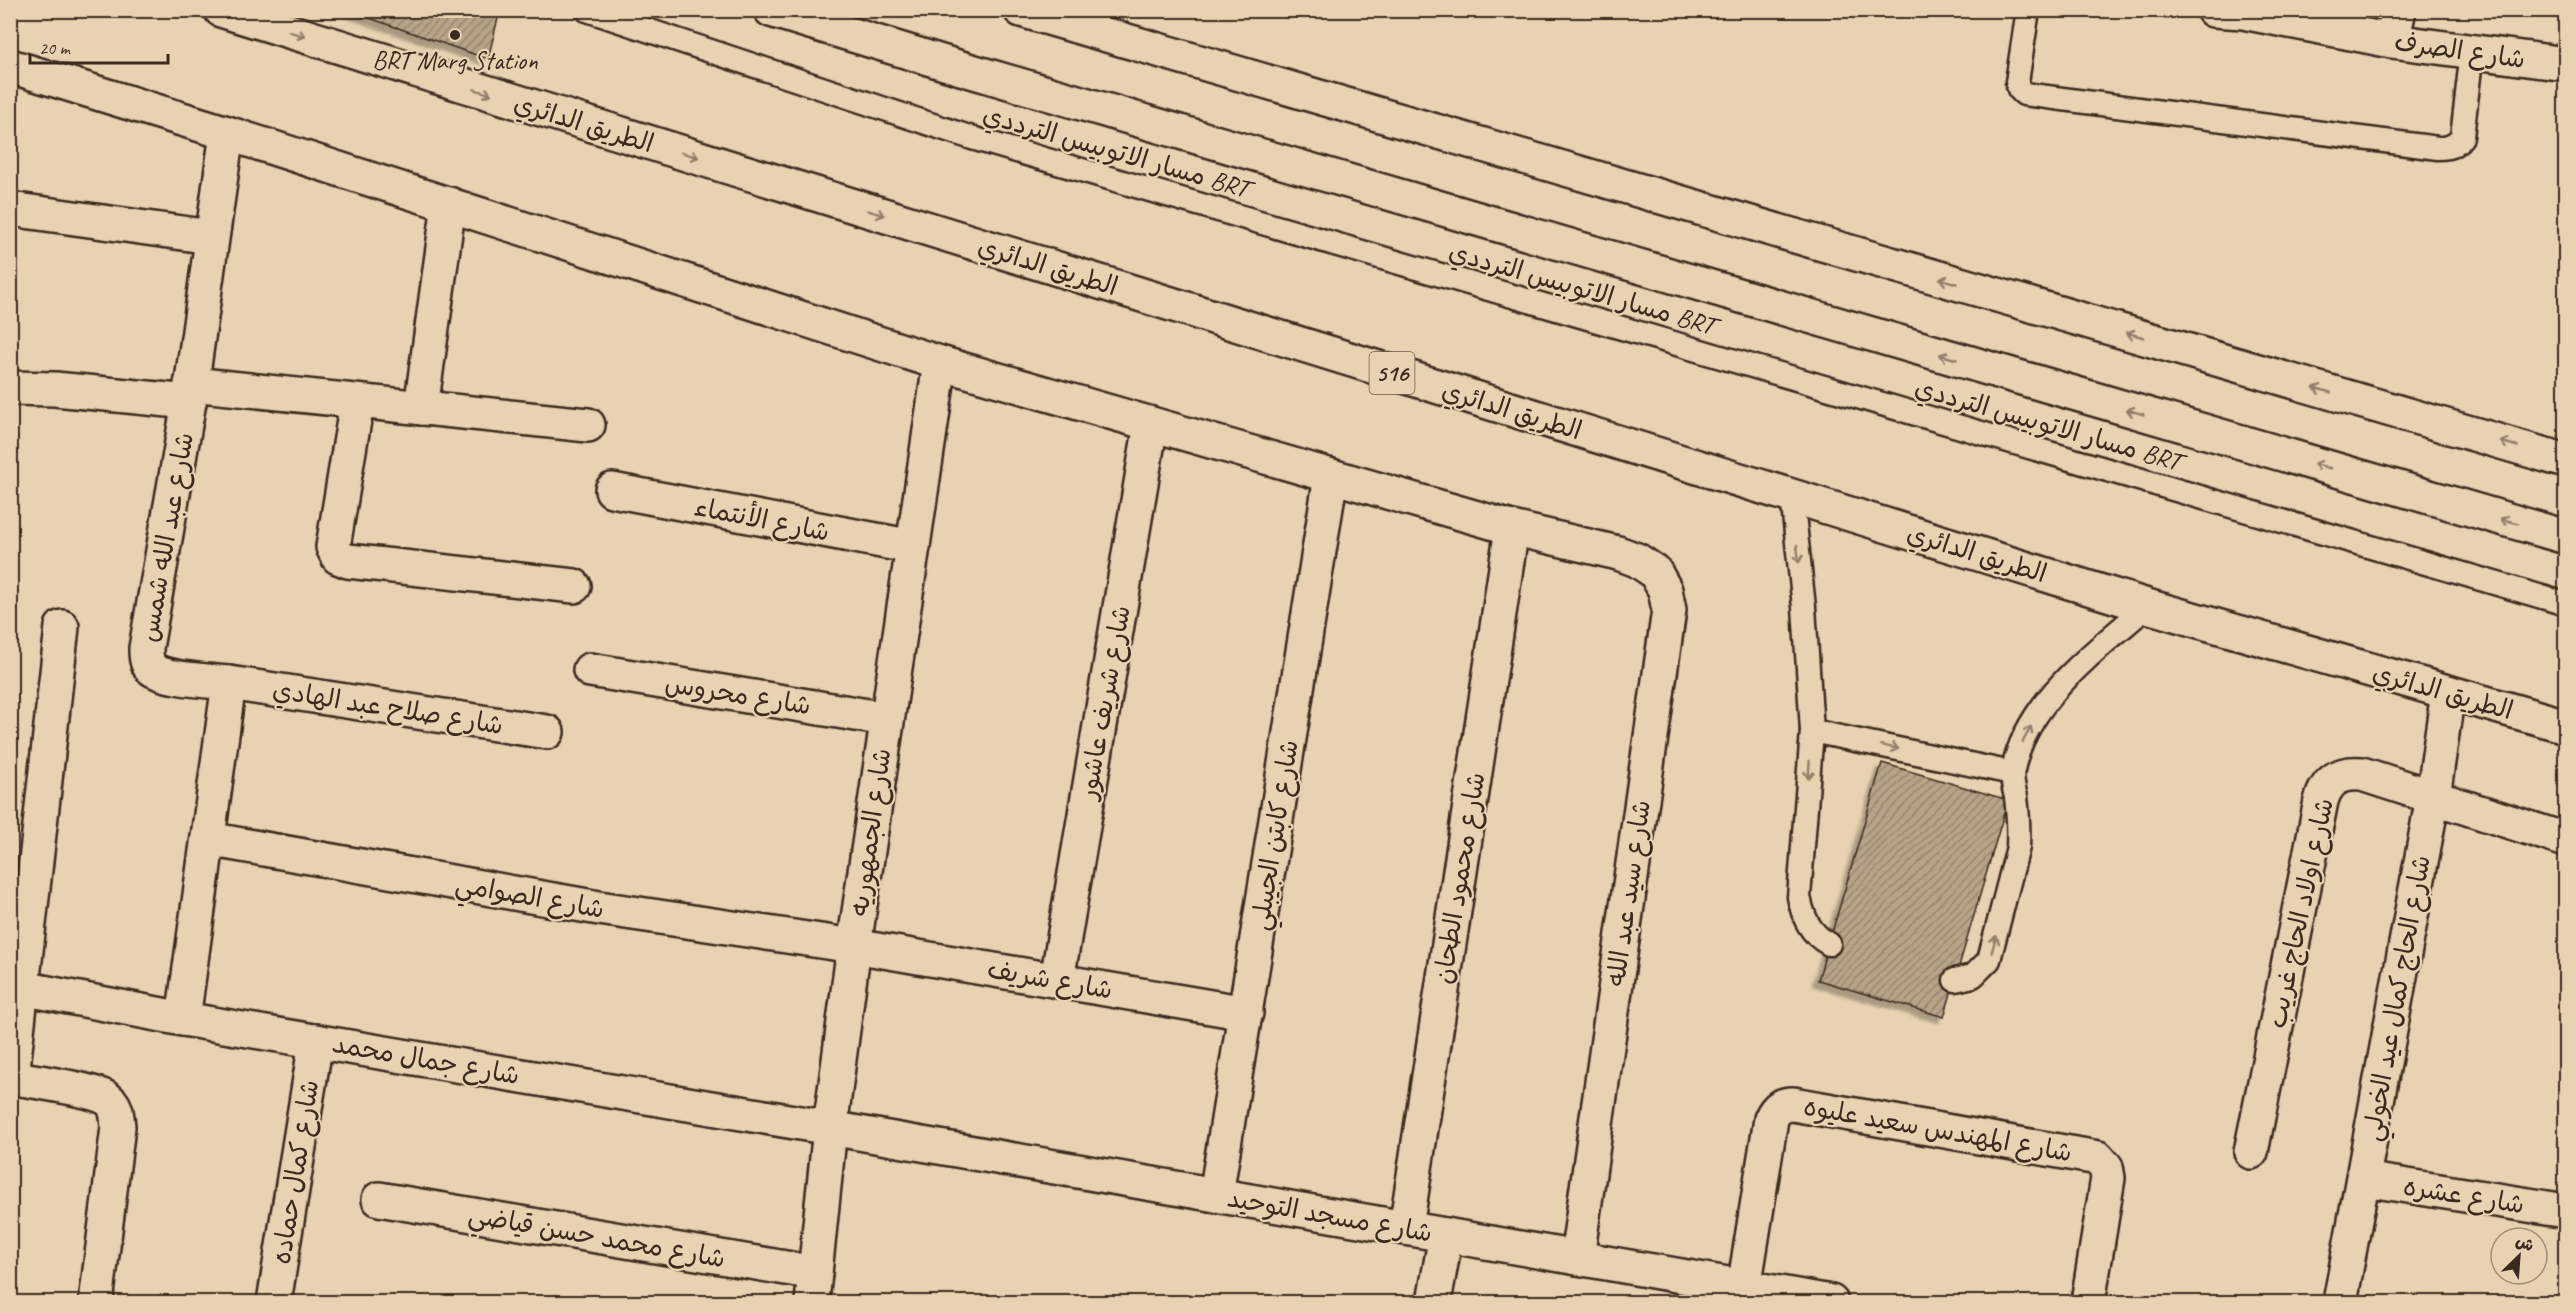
<svg xmlns="http://www.w3.org/2000/svg" width="2576" height="1313" font-family="Caveat,'Playpen Sans Arabic',sans-serif">
<style>
.building{fill:url(#building-hatch);stroke:#3b2a1e;stroke-width:1.5;filter:url(#shadow)}
.lines{fill:none;stroke-linecap:round;stroke-linejoin:round}
.lane-casing{stroke:#3b2a1e;stroke-width:27}
.street-casing{stroke:#3b2a1e;stroke-width:38}
.highway-casing{stroke:#3b2a1e;stroke-width:38}
.lane{stroke:#e7d3b1;stroke-width:22}
.street{stroke:#e7d3b1;stroke-width:33}
.highway{stroke:#e7d3b1;stroke-width:33}
.oneway{stroke:#917e68}
.poi-dot{fill:#3b2a1e;stroke:#e7d3b1;stroke-width:2}
.labels{text-anchor:middle;stroke-width:4.5;stroke-linejoin:round;paint-order:stroke}
.shield{fill:#e7d3b1;stroke:#6f5d4a;stroke-width:1.5}
.shield-label{font-size:24px;font-weight:bold;fill:#3b2a1e}
.street-label{font-size:26px;fill:#3b2a1e;stroke:#e7d3b1}
.poi-label{font-size:26px;fill:#3b2a1e;stroke:#e7d3b1}
</style>
<defs>
<pattern id="building-hatch" width="6" height="6" patternUnits="userSpaceOnUse" patternTransform="scale(1.5)"><rect width="6" height="6" fill="#b7a488"/><path d="M-1 1l2-2M0 6l6-6M5 7l2-2" fill="none" stroke="#96866f"/></pattern>
<filter id="shadow"><feDropShadow dx="-5.5" dy="5.5" stdDeviation="1.5" flood-color="#0004"/></filter>
</defs>
<rect width="100%" height="100%" fill="#e7d3b1"/>
<filter id="ink" filterUnits="userSpaceOnUse"><feTurbulence type="fractalNoise" baseFrequency=".0167" numOctaves="2"/><feDisplacementMap in="SourceGraphic" scale="12" xChannelSelector="R" yChannelSelector="G"/><feConvolveMatrix kernelMatrix="1 2 1 2 8 2 1 2 1" color-interpolation-filters="sRGB"/></filter>
<g filter="url(#ink)">
<g class="building">
<path d="M346 10H500L488 59Z"/>
<path d="M1882 763 2008 800 1944 1017 1818 980Z"/>
</g>
<g class="lines">
<g class="lane-casing">
<g id="lane">
<path d="M587 10 972 138 2566 604"/>
<path d="M2028 10 2017 82 2019 89 2024 94 2438 148C2449 148 2455 146 2462 137L2472 51"/>
<path d="M1792 496 1804 607 1812 731 1799 897C1803 917 1810 934 1829 944"/>
<path d="M1812 731 2012 773"/>
<path d="M1955 980 1973 976 1989 960 2018 847C2019 830 2018 814 2016 797 2014 789 2011 778 2013 770 2027 699 2097 651 2147 606"/>
</g>
</g>
<g class="street-casing">
<g id="street">
<path d="M2213 10 2243 12 2392 41 2566 64"/>
<path d="M2392 41 2399 10"/>
<path d="M10 66 227 133 940 363 1512 528 1618 553 1637 560 1655 572 1665 590 1669 610 1577 1258"/>
<path d="M10 209 211 237"/>
<path d="M191 384 588 425"/>
<path d="M10 388 55 389 189 402"/>
<path d="M357 402 333 547 338 557 348 561 574 586"/>
<path d="M421 408 449 204"/>
<path d="M612 490 913 547"/>
<path d="M590 670 886 719"/>
<path d="M229 683 547 732"/>
<path d="M208 839 599 908 854 946 1246 1013"/>
<path d="M1057 980 1151 424"/>
<path d="M22 988 183 1019 830 1128 1831 1302"/>
<path d="M183 1019 229 683C212 681 160 679 150 667 146 661 146 655 146 648L189 402 227 133"/>
<path d="M10 1077C31 1081 91 1089 106 1098 117 1104 117 1116 118 1127L96 1302"/>
<path d="M12 1077 62 627"/>
<path d="M2251 1152 2321 801C2327 780 2340 772 2362 774L2566 840"/>
<path d="M2363 1179 2566 1211"/>
<path d="M1216 1195 1331 476"/>
<path d="M379 1199 815 1273"/>
<path d="M1406 1228 1512 528"/>
<path d="M1744 1288 1771 1119C1776 1108 1781 1104 1793 1104L2098 1158 2106 1167 2108 1178 2088 1302"/>
<path d="M274 1302 316 1041"/>
<path d="M812 1302 830 1128 854 946 940 363"/>
<path d="M1434 1302 1446 1235"/>
<path d="M2340 1302 2433 797 2448 692"/>
</g>
</g>
<g class="highway-casing">
<g id="highway">
<path d="M221 10 2147 606 2566 726"/>
<path d="M771 10 961 68 2566 537"/>
<path d="M1021 10 2566 461"/>
</g>
</g>
<use href="#lane" class="lane"/>
<use href="#street" class="street"/>
<use href="#highway" class="highway"/>
</g>
<defs><path id="oneway-shaft" d="M-6 0H5M1.5-3L5.5 0L1.5 3" fill="none" stroke-width="1.6" stroke-linecap="round" stroke-linejoin="round" transform="scale(1.5)"/></defs>
<g class="oneway">
<use href="#oneway-shaft" transform="translate(297 34) rotate(17)"/>
<use href="#oneway-shaft" transform="translate(483 92) rotate(17)"/>
<use href="#oneway-shaft" transform="translate(690 155) rotate(17)"/>
<use href="#oneway-shaft" transform="translate(876 213) rotate(17)"/>
<use href="#oneway-shaft" transform="translate(1948 281) rotate(-164)"/>
<use href="#oneway-shaft" transform="translate(2135 335) rotate(-164)"/>
<use href="#oneway-shaft" transform="translate(1948 357) rotate(-164)"/>
<use href="#oneway-shaft" transform="translate(2322 390) rotate(-164)"/>
<use href="#oneway-shaft" transform="translate(2135 412) rotate(-164)"/>
<use href="#oneway-shaft" transform="translate(2509 444) rotate(-164)"/>
<use href="#oneway-shaft" transform="translate(2322 466) rotate(-164)"/>
<use href="#oneway-shaft" transform="translate(2509 521) rotate(-164)"/>
<use href="#oneway-shaft" transform="translate(1798 554) rotate(84)"/>
<use href="#oneway-shaft" transform="translate(2027 734) rotate(-62)"/>
<use href="#oneway-shaft" transform="translate(1890 747) rotate(12)"/>
<use href="#oneway-shaft" transform="translate(1809 770) rotate(94)"/>
<use href="#oneway-shaft" transform="translate(1994 944) rotate(-74)"/>
</g>
</g>
<circle class="poi-dot" cx="455" cy="35" r="6"/>
<g class="labels">
<rect class="shield" x="1369.5" y="352" width="45" height="42" rx="4.5"/>
<g class="shield-label">
<text x="1392" y="381">516</text>
</g>
<g class="street-label">
<text transform="translate(2460 50) rotate(8)" y="9">شارع الصرف</text>
<text transform="translate(584 123) rotate(17)" y="9">الطريق الدائري</text>
<text transform="translate(1116 151) rotate(16)" y="9">مسار الاتوبيس الترددي BRT</text>
<text transform="translate(1048 266) rotate(17)" y="9">الطريق الدائري</text>
<text transform="translate(1582 288) rotate(16)" y="9">مسار الاتوبيس الترددي BRT</text>
<text transform="translate(1512 410) rotate(17)" y="9">الطريق الدائري</text>
<text transform="translate(2048 424) rotate(16)" y="9">مسار الاتوبيس الترددي BRT</text>
<text transform="translate(762 519) rotate(11)" y="9">شارع الأنتماء</text>
<text transform="translate(166 537) rotate(-80)" y="9">شارع عبد الله شمس</text>
<text transform="translate(1977 553) rotate(17)" y="9">الطريق الدائري</text>
<text transform="translate(2443 691) rotate(16)" y="9">الطريق الدائري</text>
<text transform="translate(738 694) rotate(9)" y="9">شارع محروس</text>
<text transform="translate(1104 702) rotate(-80)" y="9">شارع شريف عاشور</text>
<text transform="translate(388 707) rotate(9)" y="9">شارع صلاح عبد الهادي</text>
<text transform="translate(870 832) rotate(-82)" y="9">شارع الجمهوريه</text>
<text transform="translate(1274 835) rotate(-81)" y="9">شارع كابتن الجيبلي</text>
<text transform="translate(1459 878) rotate(-81)" y="9">شارع محمود الطحان</text>
<text transform="translate(1628 893) rotate(-82)" y="9">شارع سيد عبد الله</text>
<text transform="translate(530 896) rotate(10)" y="9">شارع الصوامي</text>
<text transform="translate(2300 913) rotate(-78)" y="9">شارع اولاد الحاج غريب</text>
<text transform="translate(1050 979) rotate(10)" y="9">شارع شريف</text>
<text transform="translate(2396 998) rotate(-80)" y="9">شارع الحاج كمال عيد الخولي</text>
<text transform="translate(426 1059) rotate(10)" y="9">شارع جمال محمد</text>
<text transform="translate(1938 1129) rotate(10)" y="9">شارع المهندس سعيد عليوه</text>
<text transform="translate(295 1172) rotate(-81)" y="9">شارع كمال حماده</text>
<text transform="translate(2464 1195) rotate(9)" y="9">شارع عشره</text>
<text transform="translate(1330 1215) rotate(10)" y="9">شارع مسجد التوحيد</text>
<text transform="translate(597 1236) rotate(10)" y="9">شارع محمد حسن قياضي</text>
</g>
<g class="poi-label">
<text x="455" y="69">BRT Marg Station</text>
</g>
</g>
<rect width="2576" height="1313" fill="none" stroke="#e7d3b1" stroke-width="36"/>
<rect x="18" y="18" width="2540" height="1277" fill="none" stroke="#3b2a1e" stroke-width="2" filter="url(#ink)"/>
<g transform="translate(2519 1256) rotate(25)"><circle r="28" fill="#e7d3b1" stroke="#a28f76" stroke-width="1.5"/>
<path d="M0-4.5L10 22L0 15L-10 22Z" fill="#3b2a1e"/>
<text y="-9" font-size="16" font-weight="bold" text-anchor="middle" fill="#3b2a1e">ش</text>
</g>
<path d="M30 54v9h138v-9" fill="none" stroke="#3b2a1e" stroke-width="3"/>
<text x="39" y="54" font-size="18" fill="#3b2a1e" stroke="#e7d3b1" stroke-width="4.5" paint-order="stroke">20 m</text>
</svg>
